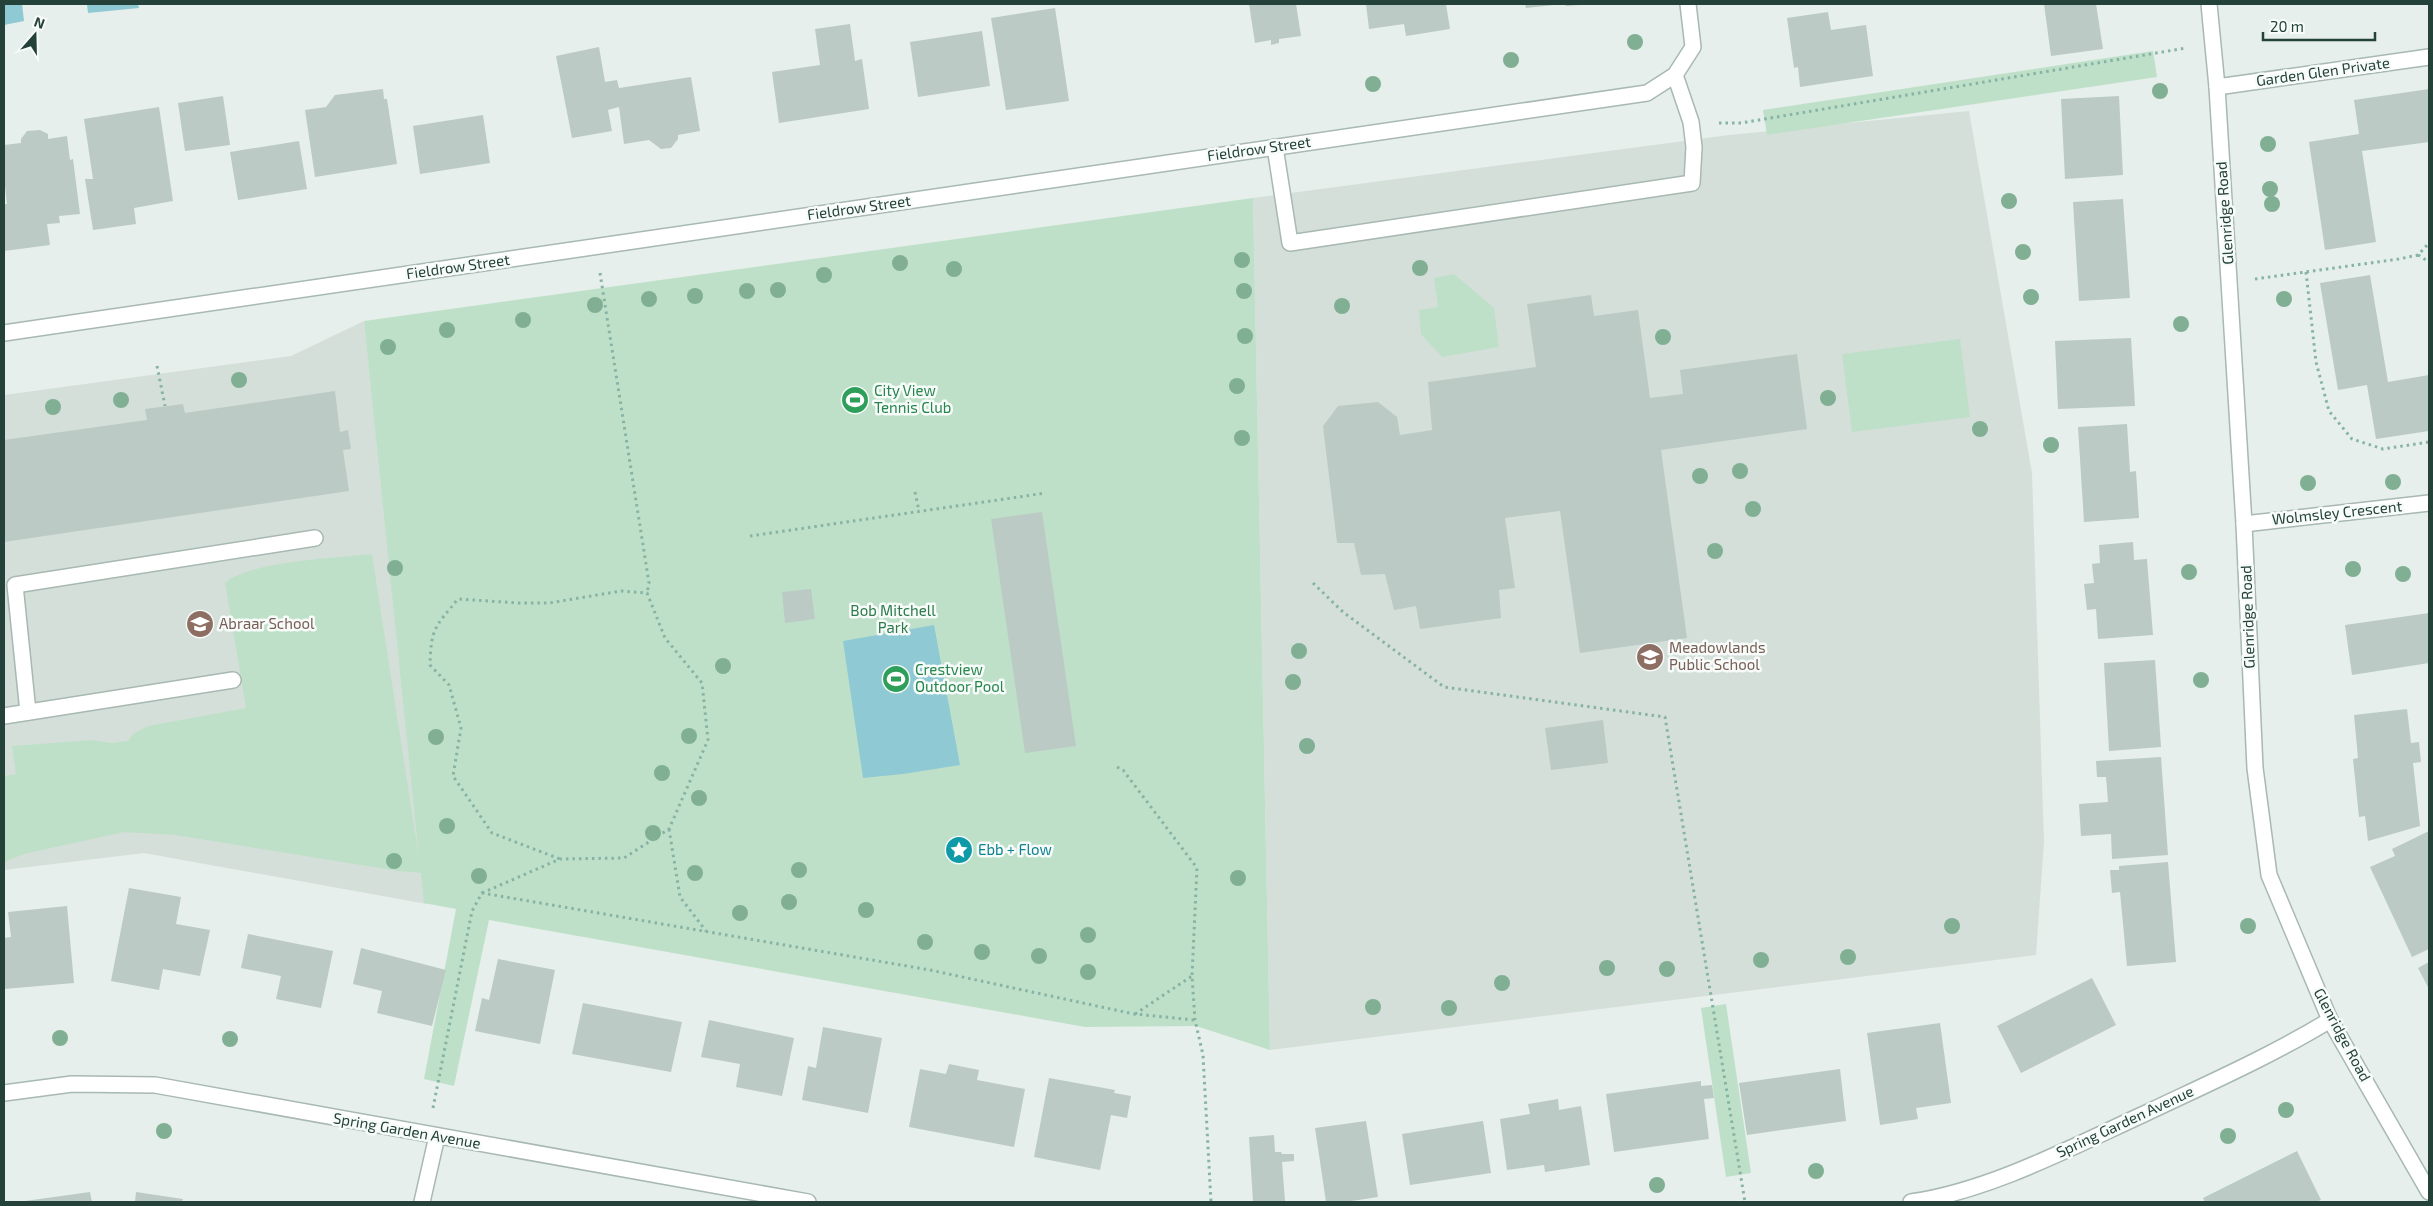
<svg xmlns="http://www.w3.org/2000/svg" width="2433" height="1206" font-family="'Exo 2',sans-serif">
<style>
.built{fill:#d4dfda}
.green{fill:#bfe0c8}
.water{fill:#8ec9d4}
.building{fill:#bbcac4}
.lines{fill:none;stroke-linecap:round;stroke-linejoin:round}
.service-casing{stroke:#a8b8b2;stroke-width:18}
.minor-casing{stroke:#a8b8b2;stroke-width:18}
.path{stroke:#86b3a5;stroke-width:3;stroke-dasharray:2.5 4;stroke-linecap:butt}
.service{stroke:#fff;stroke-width:15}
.minor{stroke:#fff;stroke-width:15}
.tree{fill:#80af93}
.labels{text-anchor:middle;stroke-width:5;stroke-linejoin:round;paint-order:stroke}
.street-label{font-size:15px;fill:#24423a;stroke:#f7fbf9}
.leisure-label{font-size:15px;fill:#27864d;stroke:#f7fbf9;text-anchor:start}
.park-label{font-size:15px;fill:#2d7a4b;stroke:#f7fbf9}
.education-label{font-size:15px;fill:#785e54;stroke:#f7fbf9;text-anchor:start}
.culture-label{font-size:15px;fill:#0d838f;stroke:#f7fbf9;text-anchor:start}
</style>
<rect width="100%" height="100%" fill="#e6efeb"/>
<g class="built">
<path d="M1969 111 2032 473 2044 842 2036 955 1270 1050 1253 198 1729 135Z"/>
<path d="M364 321 427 904 144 853 4 870V395L291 356Z"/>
</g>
<g class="green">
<path d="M2153 51 2157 77 1767 135 1763 110Z"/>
<path d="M1253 198 1270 1050 1196 1026 1085 1027 489 920 454 1086 424 1079 456 909 424 903 421 873 398 871 175 835 124 832 24 854 4 862V776L16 774 12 746 92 740 112 743 128 741 133 734 148 726 246 708 225 583C249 561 337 558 372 554L419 858 364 321Z"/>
<path d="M1454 274 1494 308 1499 347 1442 357 1421 334 1419 310 1438 307 1434 278Z"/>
<path d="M1960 339 1970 417 1852 432 1842 354Z"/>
<path d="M1726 1004 1751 1173 1726 1177 1701 1008Z"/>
</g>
<g class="water">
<path d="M4 4H22L24 21 4 25Z"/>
<path d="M87 4H138L139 8 88 13Z"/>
<path d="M934 625 960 765 903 774 863 778 843 641Z"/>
</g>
<g class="building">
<path d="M1249 4H1296L1301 36 1279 39V43L1271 45V40L1255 43Z"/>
<path d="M1366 4H1446L1450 29 1406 36 1404 24 1369 29Z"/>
<path d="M1525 4H1554V5L1526 8Z"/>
<path d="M1565 4H1579V5L1566 6Z"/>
<path d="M2044 4H2096L2103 49 2051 56Z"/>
<path d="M1055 8 1069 101 1006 110 991 18Z"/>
<path d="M1828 12 1831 30 1866 25 1873 76 1800 87 1798 67 1794 68 1787 18Z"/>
<path d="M850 24 855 61 862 59 869 109 779 123 772 72 820 65 815 29Z"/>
<path d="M982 31 990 86 918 97 910 42Z"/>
<path d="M599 47 605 82 617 80 619 88 691 77 700 131 678 135V139L671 148 661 149 649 140 624 144 619 107 608 110 612 131 572 138 556 56Z"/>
<path d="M383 89 384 99H387L397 164 315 177 305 110 326 107 335 95Z"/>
<path d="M2429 89V142L2362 151 2376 242 2325 250 2309 142 2359 134 2354 100Z"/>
<path d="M223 96 230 145 185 151 178 103Z"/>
<path d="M2119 96 2123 175 2065 179 2061 99Z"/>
<path d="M159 107 173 201 134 208 136 224 93 230 85 179H93L84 119Z"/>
<path d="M483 115 490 163 420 174 413 126Z"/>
<path d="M40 130 48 134V139L67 136 70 160 73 159 80 214 59 216 60 223 47 224 50 245 4 251V204H7L4 178V145L21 143V139L27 131Z"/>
<path d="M299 141 307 189 238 200 230 152Z"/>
<path d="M2123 199 2130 298 2079 301 2073 202Z"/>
<path d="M2370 275 2388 382 2429 375V431L2376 439 2367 385 2338 390 2320 283Z"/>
<path d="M1591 295 1594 316 1638 310 1650 398 1683 394 1680 370 1797 354 1807 429 1661 450 1687 638 1580 653 1560 511 1505 518 1515 588 1499 590 1501 618 1420 629 1416 606 1394 610 1385 574 1361 575 1354 543H1337L1323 426 1338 406 1378 402 1397 417 1400 435 1432 430 1428 382 1536 367 1527 304Z"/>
<path d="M2131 338 2135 406 2058 409 2055 341Z"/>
<path d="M335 391 340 432 348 430 351 449 343 450 349 491 4 542V440L147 420 145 409 183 404 185 413Z"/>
<path d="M2127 424 2130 472 2136 471 2139 518 2084 522 2078 427Z"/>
<path d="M1042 512 1076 746 1025 753 991 519Z"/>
<path d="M2133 542 2134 560 2147 559 2153 635 2098 639 2096 609 2087 610 2084 584 2094 583 2092 564 2100 563 2099 545Z"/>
<path d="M811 589 815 619 785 623 782 592Z"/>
<path d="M2429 613V663L2352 675 2345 625Z"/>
<path d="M2155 660 2161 747 2109 751 2104 663Z"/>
<path d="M2407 709 2411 743 2419 742 2421 762 2413 763 2420 826 2368 841 2365 816 2359 817 2353 759 2358 758 2354 715Z"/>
<path d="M1603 720 1608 763 1551 770 1545 728Z"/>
<path d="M2161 757 2168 855 2112 859 2111 834 2081 836 2079 804 2108 802 2106 777H2097L2096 761Z"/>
<path d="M2429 831V949L2412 957 2370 867 2395 856 2392 849Z"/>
<path d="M2168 862 2176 962 2127 966 2120 892 2112 893 2110 870H2119V866Z"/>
<path d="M129 888 181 897 176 924 210 930 200 976 163 969 159 990 111 981Z"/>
<path d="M67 906 74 983 4 989V938L11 937 8 912Z"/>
<path d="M248 934 333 951 321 1008 276 999 281 976 241 968Z"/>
<path d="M361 948 446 970 432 1026 377 1013 382 991 353 984Z"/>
<path d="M498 959 555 970 540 1044 475 1031 482 998 489 1000Z"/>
<path d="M2429 962V989L2418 968Z"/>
<path d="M2092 978 2116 1025 2021 1073 1997 1026Z"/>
<path d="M583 1003 682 1022 671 1072 572 1054Z"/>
<path d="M709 1020 794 1038 782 1096 736 1087 740 1064 701 1057Z"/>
<path d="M1940 1023 1951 1103 1916 1108 1918 1119 1880 1125 1867 1033Z"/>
<path d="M823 1027 882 1038 868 1113 802 1100 808 1066 816 1068Z"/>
<path d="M949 1064 979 1070 977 1080 1025 1089 1014 1147 909 1127 920 1069 946 1074Z"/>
<path d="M1840 1069 1846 1121 1747 1135 1739 1083Z"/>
<path d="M1049 1078 1115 1090 1114 1093 1131 1096 1127 1118 1111 1115 1100 1170 1034 1157Z"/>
<path d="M1701 1081V1086L1712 1085 1714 1098 1704 1099 1709 1139 1614 1152 1606 1094Z"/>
<path d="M1558 1099 1559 1110 1581 1106 1590 1165 1545 1172 1544 1165 1507 1170 1500 1119 1530 1114 1528 1104Z"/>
<path d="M1366 1121 1378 1197 1345 1202H1326L1315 1128Z"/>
<path d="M1483 1121 1491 1173 1410 1185 1402 1134Z"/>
<path d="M1274 1135 1275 1152H1281L1282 1154H1294V1161L1282 1162 1285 1201 1253 1202 1249 1137Z"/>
<path d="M2297 1151 2321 1200 2316 1202H2205L2203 1198Z"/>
<path d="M90 1192 92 1202H25V1201Z"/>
<path d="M136 1192 183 1199 182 1202H135Z"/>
</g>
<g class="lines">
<g class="service-casing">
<g id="service">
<path d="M1275 147 1290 243 1692 183 1694 147 1691 122 1675 75"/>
<path d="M28 712 15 585 315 538"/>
<path d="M4 716 233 680"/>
</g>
</g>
<g class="minor-casing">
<g id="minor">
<path d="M2209 4 2217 87 2244 524 2255 768 2269 875 2330 1020 2429 1192"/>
<path d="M2217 87 2429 57"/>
<path d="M4 333 1647 93 1675 75 1693 47 1688 4"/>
<path d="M2244 524 2429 503"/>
<path d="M4 1093 72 1084 155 1085 808 1202"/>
<path d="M422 1202 437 1136"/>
<path d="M1911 1202C1989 1191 2072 1147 2144 1114 2207 1084 2271 1056 2330 1020"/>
</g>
</g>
<g class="path">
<path d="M1719 123H1741L2186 48"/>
<path d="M2418 255 2429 262"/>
<path d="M2306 272 2316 362 2329 411 2352 439 2383 449 2429 442"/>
<path d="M600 273 649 583 647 593"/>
<path d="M2255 279 2399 259 2418 255 2429 243"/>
<path d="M157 366 165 406"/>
<path d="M915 492 919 511"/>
<path d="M750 536 1046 493"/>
<path d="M1313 583 1343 612 1444 687 1665 717 1745 1202"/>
<path d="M1117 767 1123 770 1197 868 1192 976 1195 1020 1203 1055 1211 1202"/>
<path d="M669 829 680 897 706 931"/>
<path d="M482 893 560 859 624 858 669 829 708 740 702 683 665 638 647 593 621 591 549 603H519L458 599C435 627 431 628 430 665L449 685 461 728 453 776 492 833 560 859"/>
<path d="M1135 1014 1192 976"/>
<path d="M433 1108 472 911 482 893 930 970 1134 1014 1195 1020"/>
</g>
<use href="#service" class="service"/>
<use href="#minor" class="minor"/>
</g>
<g class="tree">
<circle cx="1635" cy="42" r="8"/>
<circle cx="1511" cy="60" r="8"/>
<circle cx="1373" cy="84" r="8"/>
<circle cx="2160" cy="91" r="8"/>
<circle cx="2268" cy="144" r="8"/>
<circle cx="2270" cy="189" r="8"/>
<circle cx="2009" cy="201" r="8"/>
<circle cx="2272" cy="204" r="8"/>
<circle cx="2023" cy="252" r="8"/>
<circle cx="1242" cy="260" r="8"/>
<circle cx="900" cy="263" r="8"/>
<circle cx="1420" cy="268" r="8"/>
<circle cx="954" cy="269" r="8"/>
<circle cx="824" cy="275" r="8"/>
<circle cx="778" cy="290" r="8"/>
<circle cx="747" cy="291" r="8"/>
<circle cx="1244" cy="291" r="8"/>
<circle cx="695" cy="296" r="8"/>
<circle cx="2031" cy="297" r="8"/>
<circle cx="649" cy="299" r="8"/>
<circle cx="2284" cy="299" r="8"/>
<circle cx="595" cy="305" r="8"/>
<circle cx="1342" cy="306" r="8"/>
<circle cx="523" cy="320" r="8"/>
<circle cx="2181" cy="324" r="8"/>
<circle cx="447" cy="330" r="8"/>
<circle cx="1245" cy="336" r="8"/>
<circle cx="1663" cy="337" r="8"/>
<circle cx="388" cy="347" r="8"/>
<circle cx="239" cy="380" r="8"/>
<circle cx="1237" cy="386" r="8"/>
<circle cx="1828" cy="398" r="8"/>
<circle cx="121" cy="400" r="8"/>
<circle cx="53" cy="407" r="8"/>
<circle cx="1980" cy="429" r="8"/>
<circle cx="1242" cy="438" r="8"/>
<circle cx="2051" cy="445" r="8"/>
<circle cx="1740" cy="471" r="8"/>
<circle cx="1700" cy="476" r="8"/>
<circle cx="2393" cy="482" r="8"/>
<circle cx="2308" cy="483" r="8"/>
<circle cx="1753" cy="509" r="8"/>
<circle cx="1715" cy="551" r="8"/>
<circle cx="395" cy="568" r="8"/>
<circle cx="2353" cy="569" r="8"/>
<circle cx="2189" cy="572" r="8"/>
<circle cx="2403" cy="574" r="8"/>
<circle cx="1299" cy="651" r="8"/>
<circle cx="723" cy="666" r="8"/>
<circle cx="2201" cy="680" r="8"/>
<circle cx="1293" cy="682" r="8"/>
<circle cx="689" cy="736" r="8"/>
<circle cx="436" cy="737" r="8"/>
<circle cx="1307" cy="746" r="8"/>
<circle cx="662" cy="773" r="8"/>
<circle cx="699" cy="798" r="8"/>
<circle cx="447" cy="826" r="8"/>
<circle cx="653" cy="833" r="8"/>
<circle cx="394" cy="861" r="8"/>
<circle cx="799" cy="870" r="8"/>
<circle cx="695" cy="873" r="8"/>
<circle cx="479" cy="876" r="8"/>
<circle cx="1238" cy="878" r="8"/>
<circle cx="789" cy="902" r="8"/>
<circle cx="866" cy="910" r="8"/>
<circle cx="740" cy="913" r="8"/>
<circle cx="1952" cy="926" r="8"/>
<circle cx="2248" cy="926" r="8"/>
<circle cx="1088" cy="935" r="8"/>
<circle cx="925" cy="942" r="8"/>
<circle cx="982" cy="952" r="8"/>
<circle cx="1039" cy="956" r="8"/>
<circle cx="1848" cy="957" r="8"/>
<circle cx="1761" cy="960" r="8"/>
<circle cx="1607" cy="968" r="8"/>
<circle cx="1667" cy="969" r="8"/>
<circle cx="1088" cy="972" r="8"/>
<circle cx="1502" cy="983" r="8"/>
<circle cx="1373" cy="1007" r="8"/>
<circle cx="1449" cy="1008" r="8"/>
<circle cx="60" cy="1038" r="8"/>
<circle cx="230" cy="1039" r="8"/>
<circle cx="2286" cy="1110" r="8"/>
<circle cx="164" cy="1131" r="8"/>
<circle cx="2228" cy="1136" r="8"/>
<circle cx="1816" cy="1171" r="8"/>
<circle cx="1657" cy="1185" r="8"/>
</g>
<defs>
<g id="stadium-disc" transform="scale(1.4375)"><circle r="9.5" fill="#2e9e5b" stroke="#f7fbf9"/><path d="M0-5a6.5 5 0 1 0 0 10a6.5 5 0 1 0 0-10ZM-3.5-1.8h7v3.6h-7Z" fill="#fff"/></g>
<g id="school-disc" transform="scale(1.4375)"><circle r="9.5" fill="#8d6e63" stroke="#f7fbf9"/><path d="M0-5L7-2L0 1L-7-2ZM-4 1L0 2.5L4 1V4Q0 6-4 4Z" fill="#fff"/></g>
<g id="sight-disc" transform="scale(1.4375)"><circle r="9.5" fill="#0f9aa8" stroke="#f7fbf9"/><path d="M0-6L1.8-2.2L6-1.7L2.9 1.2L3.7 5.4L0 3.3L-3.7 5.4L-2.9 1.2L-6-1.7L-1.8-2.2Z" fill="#fff"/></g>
</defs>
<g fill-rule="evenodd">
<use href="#stadium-disc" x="855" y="400"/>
<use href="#school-disc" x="200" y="624"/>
<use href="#school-disc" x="1650" y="657"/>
<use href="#stadium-disc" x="896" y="679"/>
<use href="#sight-disc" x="959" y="850"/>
</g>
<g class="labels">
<g class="street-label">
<text transform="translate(2323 72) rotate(-8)" y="5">Garden Glen Private</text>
<text transform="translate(1259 149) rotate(-8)" y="5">Fieldrow Street</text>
<text transform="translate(859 208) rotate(-8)" y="5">Fieldrow Street</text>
<text transform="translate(2225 213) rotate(-94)" y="5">Glenridge Road</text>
<text transform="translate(458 267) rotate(-8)" y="5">Fieldrow Street</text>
<text transform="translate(2337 513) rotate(-6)" y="5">Wolmsley Crescent</text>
<text transform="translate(2248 617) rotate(-92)" y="5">Glenridge Road</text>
<text transform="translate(2342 1035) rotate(62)" y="5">Glenridge Road</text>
<text transform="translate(2125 1122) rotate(-25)" y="5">Spring Garden Avenue</text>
<text transform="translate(407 1131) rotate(10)" y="5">Spring Garden Avenue</text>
</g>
<g class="leisure-label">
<text x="874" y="396">City View<tspan x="874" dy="17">Tennis Club</tspan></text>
<text x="915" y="675">Crestview<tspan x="915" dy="17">Outdoor Pool</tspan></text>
</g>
<g class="park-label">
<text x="893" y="616">Bob Mitchell<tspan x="893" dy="17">Park</tspan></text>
</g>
<g class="education-label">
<text x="219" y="629">Abraar School</text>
<text x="1669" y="653">Meadowlands<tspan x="1669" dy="17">Public School</tspan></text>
</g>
<g class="culture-label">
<text x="978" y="855">Ebb + Flow</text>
</g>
</g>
<rect width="2433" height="1206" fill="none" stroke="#24423a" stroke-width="10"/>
<g transform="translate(35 35) rotate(20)" stroke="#f7fbf9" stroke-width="4" paint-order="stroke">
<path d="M0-4L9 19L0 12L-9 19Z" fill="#24423a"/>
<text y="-8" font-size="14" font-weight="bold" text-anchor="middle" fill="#24423a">N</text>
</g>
<path d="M2263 32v8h112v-8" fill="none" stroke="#24423a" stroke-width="2.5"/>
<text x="2270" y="32" font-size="15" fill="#24423a" stroke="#f7fbf9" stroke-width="4" paint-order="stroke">20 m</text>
</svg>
